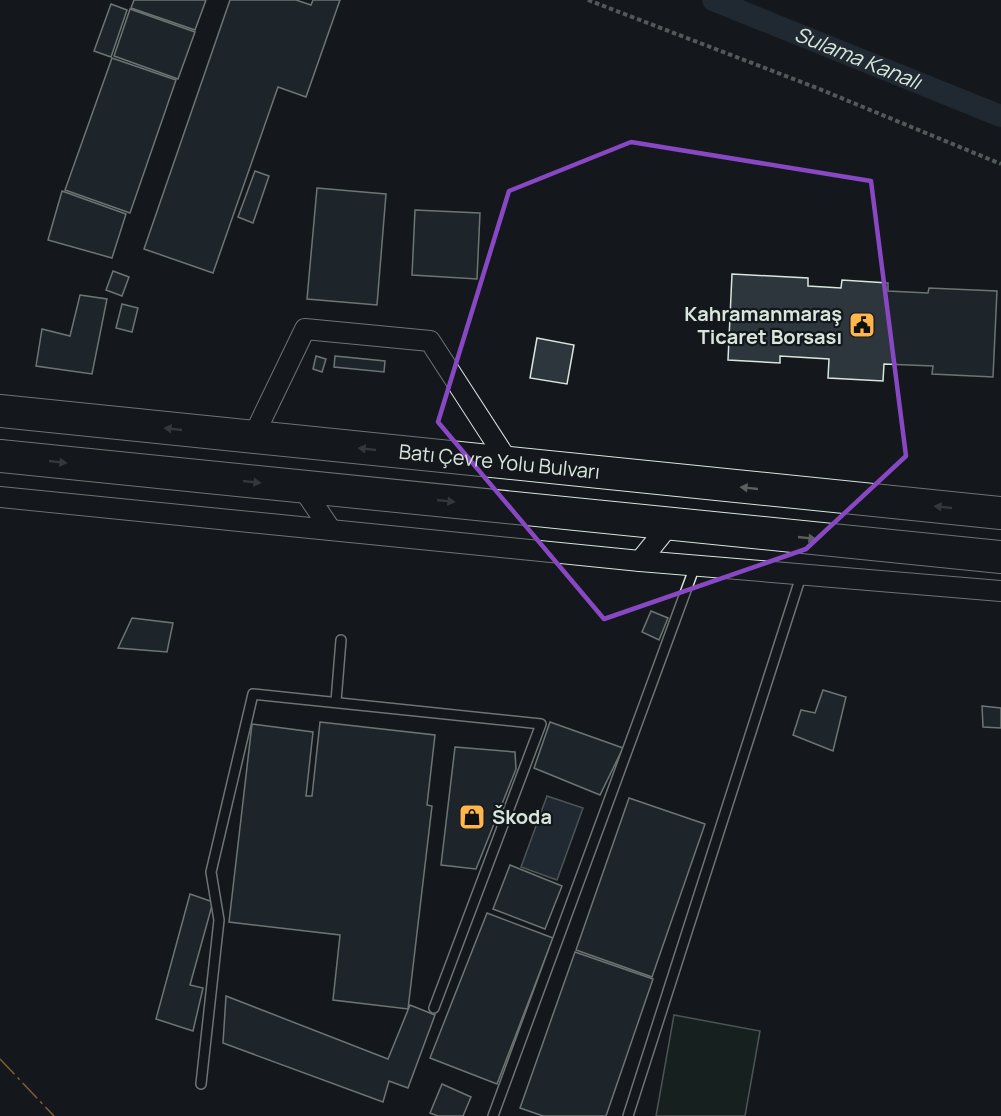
<svg xmlns="http://www.w3.org/2000/svg" width="1001" height="1116" font-family="Manrope,sans-serif">
<style>
.green{fill:#1a2d24;stroke:#939e99;stroke-width:1.5}
.water{fill:#2f3f4d;stroke:#939e99;stroke-width:1.5}
.lines{fill:none;stroke-linecap:round;stroke-linejoin:round}
.canal{stroke:#2f3f4d;stroke-width:22}
.building{fill:#2c363c;stroke:#d8e6dc;stroke-width:1.5}
.service-casing{stroke:#d8e6dc;stroke-width:12}
.minor-casing{stroke:#d8e6dc;stroke-width:22}
.trunk-casing{stroke:#d8e6dc;stroke-width:34}
.path{stroke:#9da8a2;stroke-width:4;stroke-dasharray:4.5 3;stroke-linecap:butt}
.service{stroke:#14181c;stroke-width:9}
.minor{stroke:#14181c;stroke-width:20}
.trunk{stroke:#14181c;stroke-width:32}
.power{stroke:#ffb74d;stroke-width:1.5;stroke-dasharray:21 4.5 3 4.5;stroke-linecap:butt}
.oneway{fill:#59605f}
.marked{fill:none;stroke:#8948c3;stroke-width:4.5;stroke-linejoin:round}
.labels{text-anchor:middle;stroke-width:4.5;stroke-linejoin:round;paint-order:stroke}
.poi-label{font-size:20px;font-weight:bold;fill:#d8e6dc;stroke:#14181c;text-anchor:end}
.street-label{font-size:20px;fill:#d8e6dc;stroke:#14181c}
.water-label{font-size:21px;font-style:italic;fill:#d8e6dc;stroke:#14181c}
</style>
<rect width="100%" height="100%" fill="#14181c"/>
<path class="green" d="M674 1015 760 1031 745 1116H656Z"/>
<path class="water" d="M547 796 583 808 557 880 521 867Z"/>
<g class="lines">
<path class="canal" id="s1" d="M713 0 1001 116"/>
</g>
<g class="building">
<path d="M134 0H206L195 30 131 8Z"/>
<path d="M230 0H296L311 5 313 0H340L306 97 278 87 213 273 144 249Z"/>
<path d="M111 4 127 10 111 57 94 51Z"/>
<path d="M130 9 195 32 178 79 114 56Z"/>
<path d="M112 58 176 80 130 213 65 190Z"/>
<path d="M255 171 269 176 253 223 238 217Z"/>
<path d="M317 188 386 194 377 305 307 299Z"/>
<path d="M62 191 126 214 112 258 48 240Z"/>
<path d="M415 210 480 213 477 279 412 275Z"/>
<path d="M113 271 129 277 122 296 106 290Z"/>
<path d="M732 274 808 278V286L841 288 842 280 888 283V291L928 293 929 288 997 291 993 377 932 374 933 366 884 364 883 381 828 378 829 359 780 356V363L728 360Z"/>
<path d="M80 295 107 299 92 374 36 366 42 329 70 336Z"/>
<path d="M122 304 138 308 132 332 116 328Z"/>
<path d="M537 338 574 345 567 384 530 378Z"/>
<path d="M316 356 326 359 322 372 313 369Z"/>
<path d="M335 356 385 361 384 372 334 367Z"/>
<path d="M651 611 668 618 659 640 642 632Z"/>
<path d="M132 618 173 623 167 652 118 648Z"/>
<path d="M823 690 846 697 833 751 793 735 801 710 815 713Z"/>
<path d="M982 706 1001 708V728L983 727Z"/>
<path d="M320 722 435 735 427 805 432 806 408 1009 333 1000 340 935 229 922 252 724 313 732 306 796H312Z"/>
<path d="M550 722 623 748 600 795 534 768Z"/>
<path d="M455 747 515 752 516 769 476 869 441 865Z"/>
<path d="M629 798 705 824 652 977 576 950Z"/>
<path d="M510 865 562 886 545 929 493 909Z"/>
<path d="M190 894 213 902 190 985 203 988 193 1031 156 1019Z"/>
<path d="M487 913 553 938 497 1084 430 1058Z"/>
<path d="M575 952 653 979 606 1116H543L520 1108Z"/>
<path d="M226 996 388 1059 410 1005 435 1015 408 1088 389 1081 383 1102 223 1043Z"/>
<path d="M442 1084 471 1097 463 1116H438L430 1113Z"/>
</g>
<g class="lines">
<g class="service-casing">
<g id="service">
<path d="M336 701 341 640"/>
<path d="M201 1084 219 920 211 872 253 694 541 724 434 1008"/>
<path d="M493 1116 695 566"/>
<path d="M628 1116 801 576"/>
</g>
</g>
<g class="minor-casing">
<g id="minor">
<path d="M253 437 305 329 430 341 509 463"/>
<path d="M302 487 331 530"/>
<path d="M0 497 640 561 1001 591"/>
<path d="M640 561 670 524"/>
</g>
</g>
<g class="trunk-casing">
<g id="trunk">
<path id="s2" d="M0 411 1001 513"/>
<path d="M0 456 1001 557"/>
</g>
</g>
<path class="path" d="M588 0 817 88 1001 164"/>
<use href="#service" class="service"/>
<use href="#minor" class="minor"/>
<use href="#trunk" class="trunk"/>
<path class="power" d="M0 1059 54 1116"/>
</g>
<defs><path id="oneway-solid" d="M-6-.8H1V-3.2L6.5 0L1 3.2V.8H-6Z" transform="scale(1.5)"/></defs>
<g class="oneway">
<use href="#oneway-solid" transform="translate(173 429) rotate(-174)"/>
<use href="#oneway-solid" transform="translate(367 449) rotate(-174)"/>
<use href="#oneway-solid" transform="translate(58 462) rotate(6)"/>
<use href="#oneway-solid" transform="translate(252 482) rotate(6)"/>
<use href="#oneway-solid" transform="translate(749 488) rotate(-174)"/>
<use href="#oneway-solid" transform="translate(446 501) rotate(6)"/>
<use href="#oneway-solid" transform="translate(943 507) rotate(-174)"/>
<use href="#oneway-solid" transform="translate(807 538) rotate(6)"/>
</g>
<path d="M0 0H1001V1116H0ZM631 142 871 181 906 456 806 549 604 619 438 422 509 191Z" fill="#14181c" fill-opacity=".55" fill-rule="evenodd"/>
<path class="marked" d="M631 142 871 181 906 456 806 549 604 619 438 422 509 191Z"/>
<defs>
<g id="civic-square" transform="scale(1.35)"><rect x="-9" y="-9" width="18" height="18" rx="4" fill="#ffb74d" stroke="#14181c"/><path d="M-.6-6.5H3V-4.5H.6V-3L4-1V1h2V6H-6V1h2V-1L-.6-3ZM-1.2 2.5V6h2.4V2.5Z" fill="#111"/></g>
<g id="shop-square" transform="scale(1.35)"><rect x="-9" y="-9" width="18" height="18" rx="4" fill="#ffb74d" stroke="#14181c"/><path d="M-5-2.5h2.3a2.7 3.5 0 0 1 5.4 0H5L5.5 6h-11ZM-1.5-2.5h3a1.5 2.3 0 0 0-3 0Z" fill="#111"/></g>
</defs>
<g fill-rule="evenodd">
<use href="#civic-square" x="862" y="325"/>
<use href="#shop-square" x="472" y="817"/>
</g>
<g class="labels">
<g class="poi-label">
<text x="842" y="321">Kahramanmaraş<tspan x="842" dy="23">Ticaret Borsası</tspan></text>
<text x="492" y="824" text-anchor="start">Škoda</text>
</g>
<g class="street-label">
<text dy="7" stroke="none"><textPath href="#s2" startOffset="502">Batı Çevre Yolu Bulvarı</textPath></text>
</g>
<g class="water-label">
<text dy="7" stroke="none"><textPath href="#s1" startOffset="156">Sulama Kanalı</textPath></text>
</g>
</g>
</svg>
